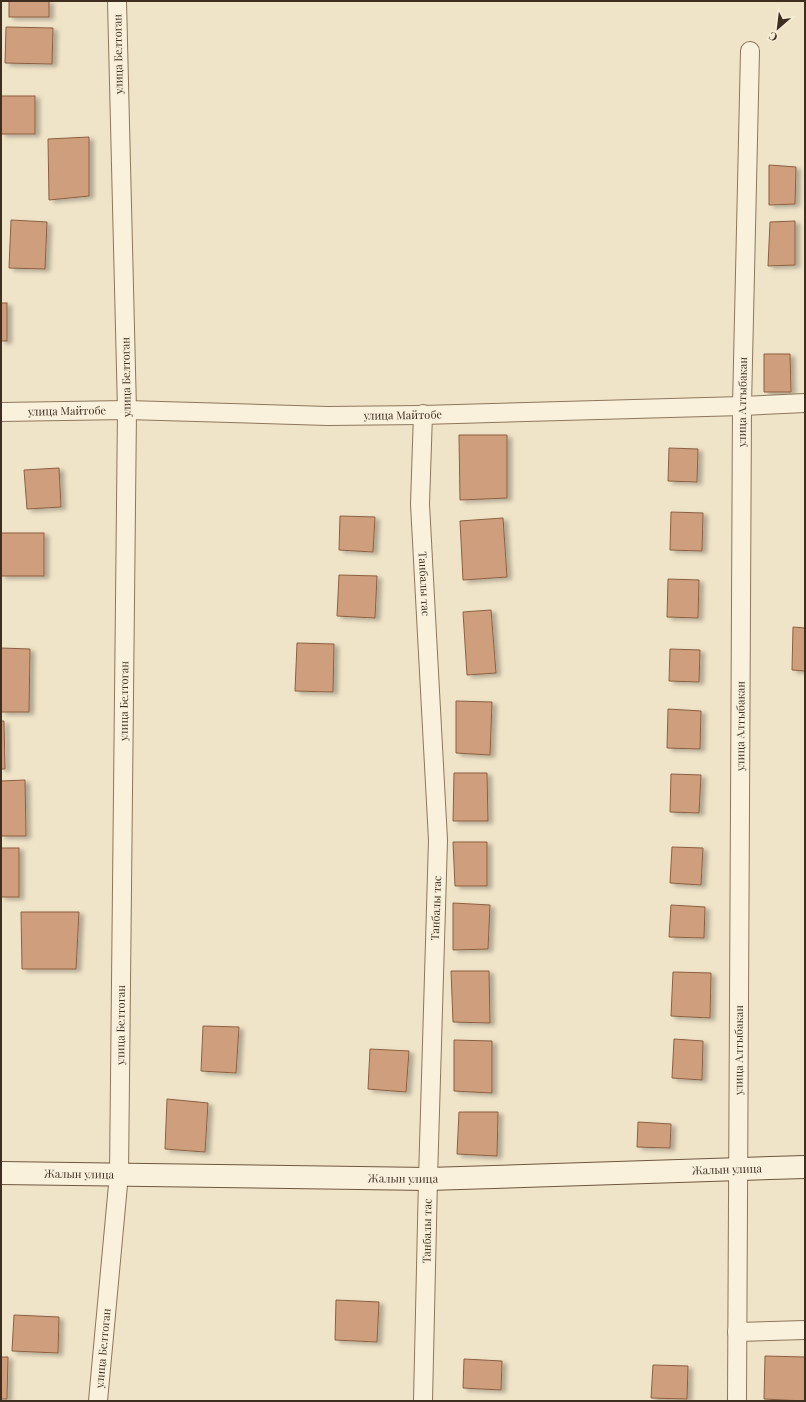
<svg xmlns="http://www.w3.org/2000/svg" width="806" height="1402" font-family="'Playfair Display',serif">
<style>
.building{fill:#cf9f7d;stroke:#8d5f41;filter:url(#shadow)}
.lines{fill:none;stroke-linecap:round;stroke-linejoin:round}
.street-casing{stroke:#8d765c;stroke-width:20}
.secondary-casing{stroke:#6f573f;stroke-width:24}
.street{stroke:#faf1dc;stroke-width:18}
.secondary{stroke:#faf1dc;stroke-width:22}
.labels{text-anchor:middle;stroke-width:3;stroke-linejoin:round;paint-order:stroke}
.street-label{font-size:11px;fill:#3d2e20;stroke:#f7eed8}
</style>
<defs>
<filter id="shadow"><feDropShadow dx="4.5" dy="2.5" stdDeviation="2" flood-color="#0004"/></filter>
</defs>
<rect width="100%" height="100%" fill="#f0e4c8"/>
<g class="building">
<rect x="9" y="1" width="40" height="16"/>
<path d="M6 27 53 28 52 64 5 63Z"/>
<rect x="1" y="96" width="34" height="38"/>
<path d="M89 137V196L49 200 48 139Z"/>
<path d="M769 165 796 167 795 204 769 205Z"/>
<path d="M11 220 47 222 45 269 9 268Z"/>
<path d="M795 221V265L768 266 770 222Z"/>
<rect x="1" y="303" width="6" height="38"/>
<path d="M764 354H790L791 392H764Z"/>
<path d="M459 435H507V498L460 500Z"/>
<path d="M669 448 698 449 697 482 668 481Z"/>
<path d="M59 468 61 507 27 509 24 470Z"/>
<path d="M671 512 703 513 702 551 670 550Z"/>
<path d="M340 516 375 517 373 552 339 550Z"/>
<path d="M503 518 507 577 463 580 460 521Z"/>
<rect x="1" y="533" width="43" height="43"/>
<path d="M339 575 377 576 375 618 337 616Z"/>
<path d="M668 579 699 580 698 618 667 617Z"/>
<path d="M491 610 496 673 467 675 463 612Z"/>
<path d="M793 627 805 628V671L792 670Z"/>
<path d="M297 643 334 644 333 692 295 691Z"/>
<path d="M1 648 30 649 29 712H1Z"/>
<path d="M670 649 700 650 699 682 669 681Z"/>
<path d="M456 701 492 702 490 755 456 753Z"/>
<path d="M668 709 701 711 700 749 667 748Z"/>
<path d="M1 721H4L5 769H1Z"/>
<path d="M454 773H487L488 821H453Z"/>
<path d="M671 774 701 775 699 813 670 812Z"/>
<path d="M25 780 26 836H1V781Z"/>
<path d="M453 842H487V886H455Z"/>
<path d="M672 847 703 848 701 885 670 883Z"/>
<rect x="1" y="848" width="18" height="49"/>
<path d="M453 903 490 905 488 949 453 950Z"/>
<path d="M671 905 705 907 704 938 669 937Z"/>
<path d="M21 912H79L76 969H22Z"/>
<path d="M451 971H489L490 1023 453 1022Z"/>
<path d="M673 972 711 973 710 1018 671 1016Z"/>
<path d="M203 1026 239 1027 236 1073 201 1071Z"/>
<path d="M674 1039 703 1041 702 1080 672 1078Z"/>
<path d="M454 1040 492 1041V1093L454 1091Z"/>
<path d="M370 1049 409 1051 406 1092 368 1089Z"/>
<path d="M167 1099 208 1103 205 1152 165 1149Z"/>
<path d="M459 1112H498L497 1156 457 1154Z"/>
<path d="M638 1122 671 1124 670 1148 637 1147Z"/>
<path d="M336 1300 379 1302 377 1342 335 1340Z"/>
<path d="M14 1315 59 1317 58 1353 12 1351Z"/>
<path d="M765 1356 805 1357V1401L764 1399Z"/>
<path d="M1 1357H8L7 1399H1Z"/>
<path d="M464 1359 502 1361 501 1390 463 1388Z"/>
<path d="M653 1365 688 1366 687 1399 651 1398Z"/>
</g>
<g class="lines">
<g class="street-casing">
<g id="street">
<path id="s1" d="M1 412 127 410 328 416 422 415 742 406 805 403"/>
<path id="s2" d="M423 414 420 504 438 840 428 1179 423 1401"/>
<path d="M737 1332 805 1330"/>
<path id="s3" d="M98 1401 119 1174 127 410 117 1"/>
<path id="s4" d="M737 1401 742 406 750 51"/>
</g>
</g>
<g class="secondary-casing">
<g id="secondary">
<path id="s5" d="M1 1173 428 1179 805 1167"/>
</g>
</g>
<use href="#street" class="street"/>
<use href="#secondary" class="secondary"/>
</g>
<g class="labels">
<g class="street-label">
<text transform="translate(118 54) rotate(-91)" y="4">улица Белтоган</text>
<text transform="translate(126 377) rotate(-91)" y="4">улица Белтоган</text>
<text dy="4" stroke="none"><textPath href="#s4" startOffset="999">улица Алтыбакан</textPath></text>
<text dy="4" stroke="none"><textPath href="#s1" startOffset="66">улица Майтобе</textPath></text>
<text dy="4" stroke="none"><textPath href="#s1" startOffset="402">улица Майтобе</textPath></text>
<text dy="4" stroke="none"><textPath href="#s2" startOffset="170">Танбалы тас</textPath></text>
<text dy="4" stroke="none"><textPath href="#s3" startOffset="701">улица Белтоган</textPath></text>
<text dy="4" stroke="none"><textPath href="#s4" startOffset="675">улица Алтыбакан</textPath></text>
<text transform="translate(436 908) rotate(-88)" y="4">Танбалы тас</text>
<text dy="4" stroke="none"><textPath href="#s3" startOffset="377">улица Белтоган</textPath></text>
<text dy="4" stroke="none"><textPath href="#s4" startOffset="351">улица Алтыбакан</textPath></text>
<text dy="4" stroke="none"><textPath href="#s5" startOffset="726">Жалын улица</textPath></text>
<text dy="4" stroke="none"><textPath href="#s5" startOffset="78">Жалын улица</textPath></text>
<text dy="4" stroke="none"><textPath href="#s5" startOffset="402">Жалын улица</textPath></text>
<text transform="translate(427 1231) rotate(-89)" y="4">Танбалы тас</text>
<text dy="4" stroke="none"><textPath href="#s3" startOffset="53">улица Белтоган</textPath></text>
</g>
</g>
<rect width="806" height="1402" fill="none" stroke="#3d2e20" stroke-width="4"/>
<g transform="translate(778 28) rotate(208)" stroke="#f7eed8" stroke-width="3" paint-order="stroke">
<path d="M0-3L7 15L0 10L-7 15Z" fill="#3d2e20"/>
<text y="-6" font-size="11" font-weight="bold" text-anchor="middle" fill="#3d2e20">С</text>
</g>
</svg>
